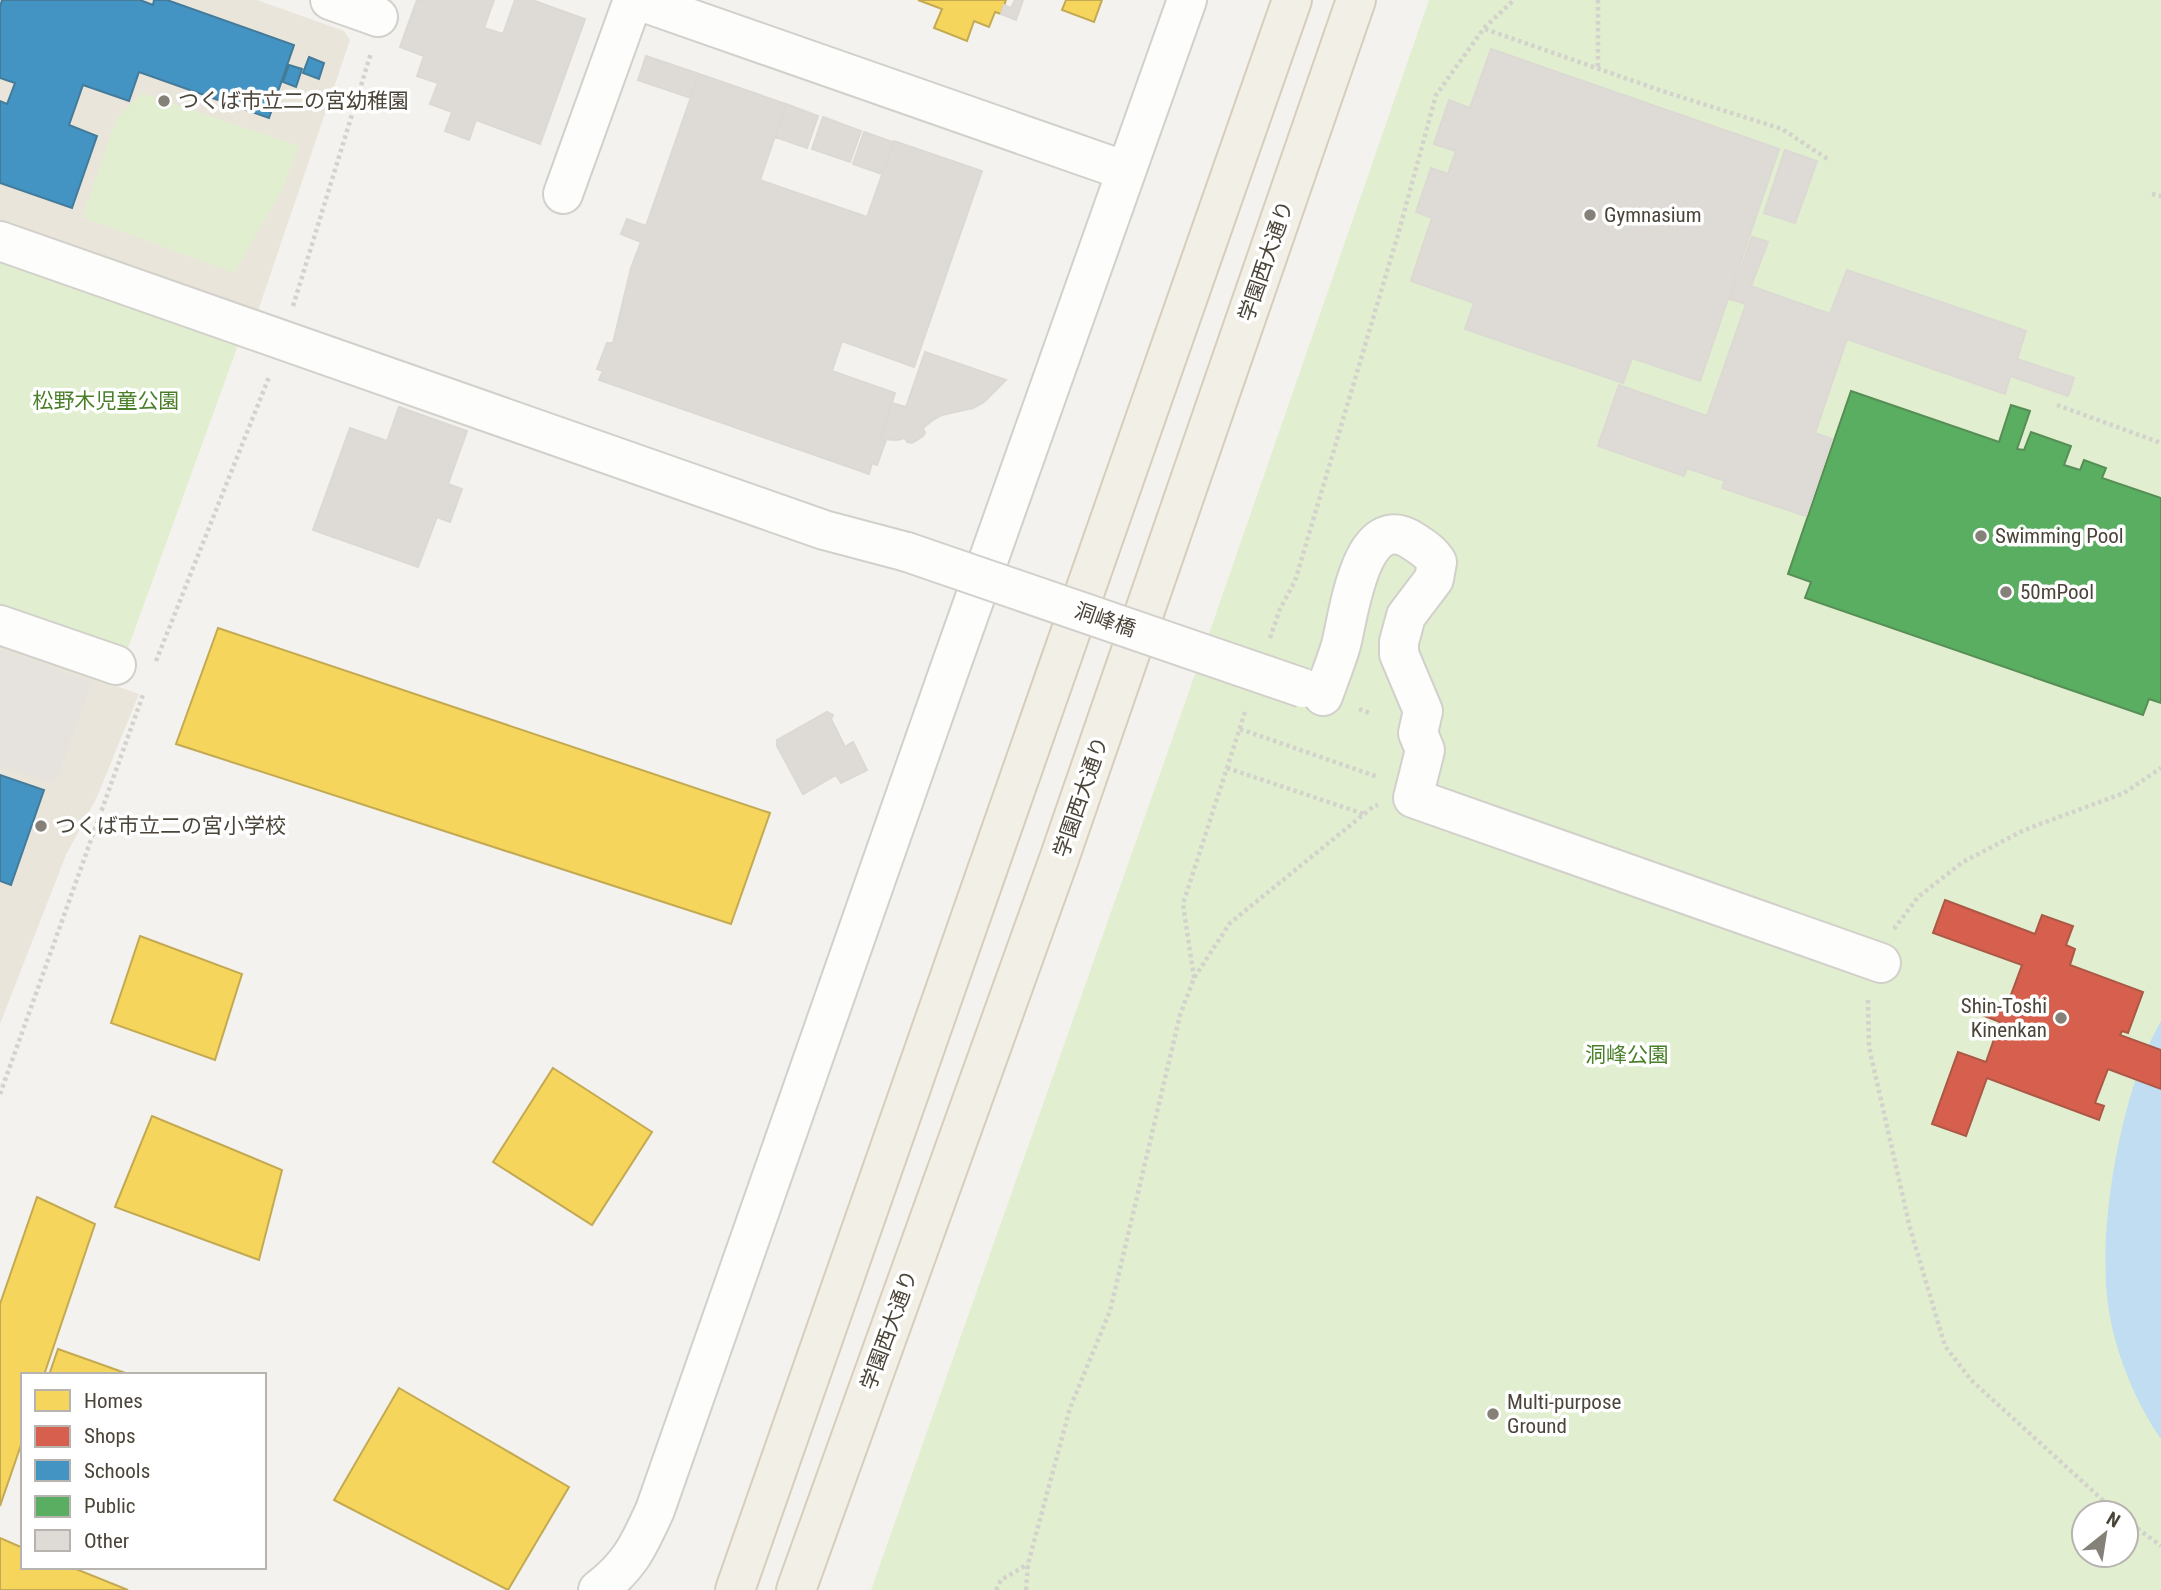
<svg xmlns="http://www.w3.org/2000/svg" width="2161" height="1590" font-family="'Roboto Condensed','Noto Sans JP',sans-serif">
	<style>
		.education { fill: #eae5da }
		.green { fill: #e1eecf; fill-rule: evenodd }
		.parking { fill: #e6e3df }
		.water { fill: #c0ddf1 }
		.homes { fill: #f6d55c; stroke: #c3aa52; stroke-width: 2 }
		.shops { fill: #d6604d; stroke: #ac5847; stroke-width: 2 }
		.schools { fill: #4393c3; stroke: #457b9a; stroke-width: 2 }
		.public { fill: #5aae61; stroke: #568e55; stroke-width: 2 }
		.building { fill: #dedbd6; stroke: #dcd9d4; stroke-width: 2 }
		.lines { fill: none; stroke-linecap: round; stroke-linejoin: round }
		.minor-casing { stroke: #d2d0cb; stroke-width: 42 }
		.major-casing { stroke: #d6cebb; stroke-width: 42 }
		.path { stroke: #d3d2cc; stroke-width: 4.5; stroke-dasharray: 3.5 3.5; stroke-linecap: butt }
		.minor { stroke: #fdfdfc; stroke-width: 38 }
		.major { stroke: #f2efe6; stroke-width: 38 }
		.minor-bridge-casing { stroke: #d2d0cb; stroke-width: 42; stroke-linecap: butt }
		.minor-bridge { stroke: #fdfdfc; stroke-width: 38 }
		.poi-dot { fill: #868178; stroke: #fff; stroke-width: 2.5 }
		.labels { text-anchor: middle; dominant-baseline: central; stroke-width: 7; stroke-linejoin: round; paint-order: stroke }
		.poi-label { font-size: 21px; fill: #4b4439; stroke: #fff; text-anchor: start }
		.street-label { font-size: 21px; fill: #4b4439; stroke: #fff }
		.park-label { font-size: 21px; fill: #4a7f2a; stroke: #fff }
	</style>
	<rect width="100%" height="100%" fill="#f4f2ee"/>
	<!-- education -->
	<path class="education" d="M0 0H257L344 31 350 40 257 314 0 225Z
		M0 645 139 694 97 797 66 855 0 1024Z"/>
	<!-- green -->
	<path class="green" d="M1429 0H2161V1590H871L1179 720ZM2084 1513H2126V1555H2084Z
		M142 93 299 146 283 188 234 273 82 217 116 120Z
		M0 252 241 337 127 651 0 606Z"/>
	<!-- parking -->
	<path class="parking" d="M0 649 92 682 55 784 0 766Z"/>
	<!-- water -->
	<path class="water" d="M2161 1021V1439C2136 1403 2116 1355 2109 1311 2096 1232 2121 1090 2161 1021Z"/>
	<!-- homes -->
	<path class="homes" d="M918 0H1006L1001 14 995 12 989 27 974 21 967 41 934 28 942 9Z
		M1066 0H1102L1094 22 1062 10Z
		M218 628 770 813 731 924 176 744Z
		M140 936 242 974 215 1060 111 1023Z
		M553 1068 652 1132 592 1225 493 1162Z
		M152 1116 282 1170 259 1260 115 1207Z
		M37 1197 95 1224 44 1375H23V1439L0 1506V1304Z
		M58 1349 131 1375H49Z
		M399 1388 569 1487 508 1590 334 1500Z
		M0 1538 23 1548V1567H71L128 1590H0Z"/>
	<!-- shops -->
	<path class="shops" d="M1945 900 2035 934 2042 915 2073 926 2066 945 2075 949 2070 965 2143 992 2128 1033 2122 1031 2120 1035 2161 1050V1089L2108 1069 2095 1103 2104 1106 2099 1120 1987 1078 1966 1136 1932 1124 1958 1052 1986 1062 2000 1022 1982 1015 1987 1001 2006 1008 2022 965 1933 933Z"/>
	<!-- schools -->
	<path class="schools" d="M2 0H140L153 5 154 0H167L294 45 269 118 139 72 129 101 83 85 69 125 97 136 72 208 0 183V101L7 104 15 83 0 78V7Z
		M309 57 324 63 319 79 303 73Z
		M289 65 302 69 296 87 283 82Z
		M0 775 44 790 11 885 0 881Z"/>
	<!-- public -->
	<path class="public" d="M1851 391 1999 442 2011 405 2030 411 2017 449 2024 450 2031 432 2071 446 2064 465 2080 470 2084 460 2106 468 2102 478 2161 498V703L2149 699 2143 715 1805 598 1811 582 1788 574Z"/>
	<!-- building -->
	<path class="building" d="M417 0H494L484 28 503 34 515 0H532L585 19 540 144 476 120 469 140 445 131 452 112 430 104 438 83 417 76 424 56 400 47Z
		M1015 0H1023L1016 20 1001 14 1004 5 1011 8Z
		M1491 49 1779 149 1700 381 1632 358 1623 383 1465 329 1474 303 1411 281 1432 218 1416 212 1431 168 1448 174 1456 151 1434 144 1449 100 1470 108Z
		M646 56 699 74 691 98 638 80Z
		M699 74 786 104 760 180 867 217 894 141 982 171 914 367 842 341 832 371 895 393 880 439 886 440 877 465 872 463 869 474 599 380 603 371 597 369 607 343H613L631 268 641 242 621 234 627 219 646 226Z
		M786 104 818 116 807 148 775 137Z
		M823 117 861 131 850 162 812 149Z
		M864 132 893 142 882 174 853 164Z
		M1785 150 1817 161 1795 223 1764 213Z
		M1752 237 1768 242 1751 286 1830 314 1847 270 2026 331 2017 359 2074 378 2068 396 2010 376 2005 394 1847 339 1815 433 1832 439 1806 516 1722 488 1725 481 1687 468 1684 476 1598 446 1619 385 1707 416 1746 304 1730 299Z
		M925 352 1006 380 984 402 973 408 942 415 933 420 923 428 925 433 923 436 912 443 907 442 905 438 897 440 880 439 892 403 906 407Z
		M399 407 467 431 448 484 462 489 450 522 437 517 418 567 313 530 350 428 387 441Z
		M827 712 833 715 831 719 845 747 853 742 867 770 841 783 836 775 803 794 777 746V740Z"/>
	<g class="lines">
		<defs>
			<path id="minor" d="M330 0 378 17
				M637 0 1126 171
				M563 194 633 0
				M0 241 824 530 907 552
				M0 625 116 665
				M1323 696C1329 679 1336 662 1341 645 1349 614 1361 507 1413 541 1422 547 1431 552 1437 562L1434 579 1406 616 1399 642V654L1423 711 1418 733 1425 750 1413 798 1881 963
				M598 1590C630 1566 639 1545 655 1510L950 668 1187 0"/>
			<path id="major" d="M735 1590 1292 0
				M796 1590 1059 859 1356 0"/>
		</defs>
		<!-- minor casing -->
		<use href="#minor" class="minor-casing"/>
		<!-- major casing -->
		<use href="#major" class="major-casing"/>
		<!-- path -->
		<path class="path" d="M1598 0V69
			M1485 29 1662 91 1782 129 1829 160
			M2152 194 2161 196
			M293 306 371 53
			M2057 405 2161 443
			M1270 638 1280 609 1295 581 1399 231 1436 95 1484 28 1514 0
			M156 661 269 377
			M1359 709 1370 713
			M1240 729 1378 777
			M1227 768 1364 814
			M1894 929 1918 897 1963 862 2024 830 2124 793 2161 768
			M1194 978 1183 904 1246 709
			M1868 1000 1869 1047 1910 1228 1945 1346 1971 1380 2117 1513
			M0 1094 144 692
			M2126 1520 2161 1546
			M996 1590 1001 1580 1028 1564
			M1026 1590 1028 1564 1070 1408 1110 1311 1180 1015 1194 978 1230 923 1374 806 1378 805"/>
		<!-- minor -->
		<use href="#minor" class="minor"/>
		<!-- major -->
		<use href="#major" class="major"/>
		<defs>
			<path id="minor-bridge" d="M907 552 1303 688"/>
		</defs>
		<!-- minor-bridge casing -->
		<use href="#minor-bridge" class="minor-bridge-casing"/>
		<!-- minor-bridge -->
		<use href="#minor-bridge" class="minor-bridge"/>
	</g>
	<!-- markers -->
	<g class="poi-dot">
		<circle cx="164" cy="101" r="7"/>
		<circle cx="1590" cy="215" r="7"/>
		<circle cx="1981" cy="536" r="7"/>
		<circle cx="2006" cy="592" r="7"/>
		<circle cx="41" cy="826" r="7"/>
		<circle cx="2061" cy="1018" r="7"/>
		<circle cx="1493" cy="1414" r="7"/>
	</g>
	<g class="labels">
		<!-- poi labels -->
		<g class="poi-label">
			<text x="178" y="101">つくば市立二の宮幼稚園</text>
			<text x="1604" y="215">Gymnasium</text>
			<text x="1995" y="536">Swimming Pool</text>
			<text x="2020" y="592">50mPool</text>
			<text x="55" y="826">つくば市立二の宮小学校</text>
			<text x="2047" y="1006" text-anchor="end">Shin-Toshi<tspan x="2047" dy="24">Kinenkan</tspan></text>
			<text x="1507" y="1402">Multi-purpose<tspan x="1507" dy="24">Ground</tspan></text>
		</g>
		<!-- street labels -->
		<g class="street-label">
			<text transform="translate(1266 261) rotate(-71)">学園西大通り</text>
			<text transform="translate(1105 620) rotate(19)">洞峰橋</text>
			<text transform="translate(1081 797) rotate(-71)">学園西大通り</text>
			<text transform="translate(889 1330) rotate(-70)">学園西大通り</text>
		</g>
		<!-- park labels -->
		<g class="park-label">
			<text x="106" y="401">松野木児童公園</text>
			<text x="1627" y="1055">洞峰公園</text>
		</g>
	</g>
	<!-- legend -->
	<rect x="21" y="1373" width="245" height="196" fill="#ffffff" stroke="#b7b4b0" stroke-width="2"/>
	<rect x="35" y="1390" width="35" height="21" fill="#f6d55c" stroke="#b7b4b0" stroke-width="2"/>
	<text x="84" y="1408" font-size="21" fill="#4b4439">Homes</text>
	<rect x="35" y="1426" width="35" height="21" fill="#d6604d" stroke="#b7b4b0" stroke-width="2"/>
	<text x="84" y="1443" font-size="21" fill="#4b4439">Shops</text>
	<rect x="35" y="1460" width="35" height="21" fill="#4393c3" stroke="#b7b4b0" stroke-width="2"/>
	<text x="84" y="1478" font-size="21" fill="#4b4439">Schools</text>
	<rect x="35" y="1496" width="35" height="21" fill="#5aae61" stroke="#b7b4b0" stroke-width="2"/>
	<text x="84" y="1513" font-size="21" fill="#4b4439">Public</text>
	<rect x="35" y="1530" width="35" height="21" fill="#dedbd6" stroke="#b7b4b0" stroke-width="2"/>
	<text x="84" y="1548" font-size="21" fill="#4b4439">Other</text>
	<!-- north arrow -->
	<g transform="translate(2105 1534) rotate(30)"><circle r="33" fill="#ffffff" stroke="#b7b4b0" stroke-width="2"/>
	<path d="M0-5L12 26L0 18L-12 26Z" fill="#868178"/>
	<text y="-10" font-size="19" font-weight="bold" text-anchor="middle" fill="#4b4439">N</text>
	</g>
</svg>
